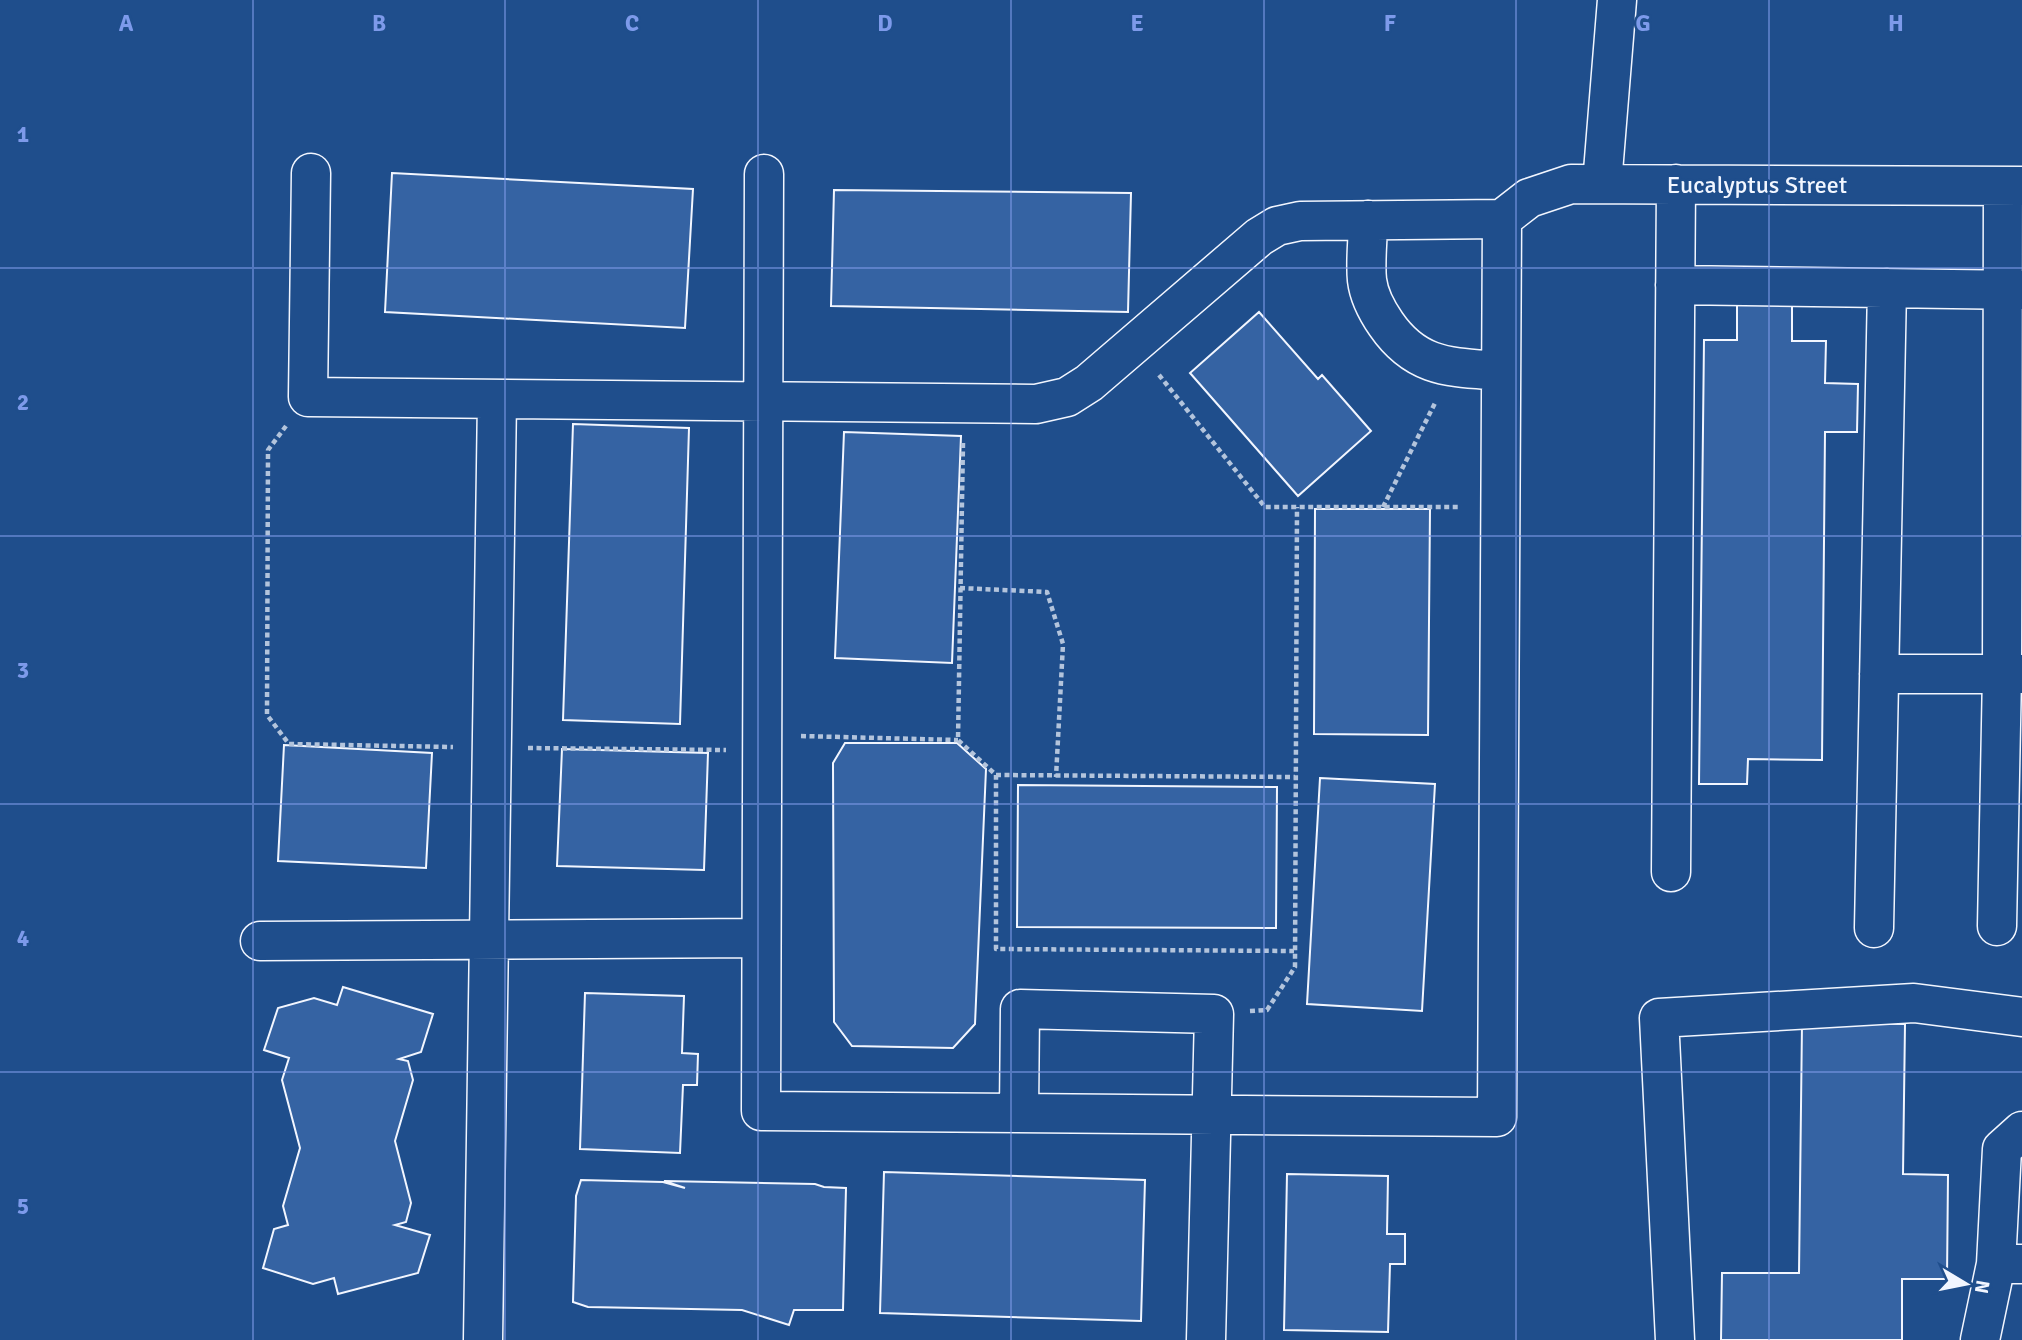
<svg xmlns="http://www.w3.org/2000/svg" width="2022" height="1340" font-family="Signika,sans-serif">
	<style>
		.building { fill: #3563a3; stroke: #f2f6ff; stroke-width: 2 }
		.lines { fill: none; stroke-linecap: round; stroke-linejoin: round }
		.minor-casing { stroke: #f2f6ff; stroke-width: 41 }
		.path { stroke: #b3c4dc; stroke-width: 4.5; stroke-dasharray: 5 3.5; stroke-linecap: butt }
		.minor { stroke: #1f4e8c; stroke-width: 38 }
		.grid { fill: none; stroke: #7d9aea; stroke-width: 2; stroke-opacity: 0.55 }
		.labels { text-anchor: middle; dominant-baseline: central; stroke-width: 5; stroke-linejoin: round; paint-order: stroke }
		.street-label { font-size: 24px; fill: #f2f6ff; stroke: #1f4e8c }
		.grid-label { font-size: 23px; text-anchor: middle; font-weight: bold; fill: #7d9aea; stroke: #1f4e8c; stroke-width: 5; stroke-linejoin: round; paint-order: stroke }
	</style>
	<rect width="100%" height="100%" fill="#1f4e8c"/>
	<!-- building -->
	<path class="building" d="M392 173 693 189 685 328 385 312Z
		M834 190 1131 193 1128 312 831 306Z
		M1737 305H1792V341H1826L1825 383 1858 384 1857 432H1825L1822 760 1748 759 1747 784H1699L1704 340H1737Z
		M1259 312 1318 379 1322 375 1371 431 1298 496 1190 373Z
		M573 424 689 428 680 724 563 720Z
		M844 432 961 436 952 663 835 658Z
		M1315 509H1430L1428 735 1314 734Z
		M845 743H957L986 769 975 1024 953 1048 852 1046 834 1022 833 763Z
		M284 745 432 753 426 868 278 861Z
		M562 749 708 753 704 870 557 866Z
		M1320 778 1435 784 1422 1011 1307 1004Z
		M1018 785 1277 787 1276 928 1017 927Z
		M343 987 433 1014 421 1052 399 1059 408 1061 413 1080 395 1141 411 1203 406 1222 395 1225 430 1235 418 1273 338 1294 334 1278 313 1284 263 1268 274 1229 288 1225 283 1206 300 1148 282 1080 289 1058 264 1050 278 1008 314 998 337 1005Z
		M585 993 684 996 682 1053 698 1054 697 1085H683L680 1153 580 1149Z
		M1802 1023 1905 1024 1903 1174 1948 1175 1947 1279H1902V1340H1721L1722 1273H1799Z
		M884 1172 1145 1180 1141 1321 880 1313Z
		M1287 1174 1388 1176 1387 1234H1405V1264H1390L1388 1332 1284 1330Z
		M581 1180 663 1182 685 1188 664 1181 815 1184 824 1187 846 1188 843 1310H794L789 1325 742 1310 588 1307 573 1302 576 1196Z"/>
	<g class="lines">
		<defs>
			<path id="minor" d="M311 173 308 397 1036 404 1067 397 1089 383 1259 237 1277 226 1300 221 1502 219
				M764 174 761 1111 1497 1117 1502 219
				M1602 184 1617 0
				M1502 219 1529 198 1571 184 2022 186
				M1368 220C1368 240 1365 261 1367 280 1369 297 1377 311 1386 324 1417 369 1451 367 1501 371
				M1675 285 2022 290
				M1879 674H2022
				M1671 872 1676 184
				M1997 926 2002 674 2003 186
				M1874 928 1887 288
				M260 941 761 938
				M1019 1113 1020 1009 1214 1014 1206 1340
				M2022 1131 2002 1149 1996 1264H2022
				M483 1340 497 399
				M1675 1340 1659 1018 1914 1003 2022 1017
				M1980 1340 1996 1264"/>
		</defs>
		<!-- minor casing -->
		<use href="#minor" class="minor-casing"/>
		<!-- path -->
		<path class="path" d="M1159 375 1265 507H1461
			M286 426 268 450 267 715 289 744 453 747
			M963 443 958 740 996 775V949L1294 951
			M1383 507 1436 401
			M960 588 1047 592 1063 644 1056 777
			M801 736 958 740
			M528 748 726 750
			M996 775 1295 777
			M1250 1011 1267 1010 1295 967 1297 507"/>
		<!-- minor -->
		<use href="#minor" class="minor"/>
	</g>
	<!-- grid -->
	<path class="grid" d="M253 0V1340M505 0V1340M758 0V1340M1011 0V1340M1264 0V1340M1516 0V1340M1769 0V1340M0 268H2022M0 536H2022M0 804H2022M0 1072H2022"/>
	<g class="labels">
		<!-- street labels -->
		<g class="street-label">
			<text x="1757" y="185">Eucalyptus Street</text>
		</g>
	</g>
	<g class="grid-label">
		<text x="126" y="31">A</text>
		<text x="379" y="31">B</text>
		<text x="632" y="31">C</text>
		<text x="885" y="31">D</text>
		<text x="1137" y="31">E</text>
		<text x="1390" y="31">F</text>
		<text x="1643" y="31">G</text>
		<text x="1896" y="31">H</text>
		<text x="23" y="142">1</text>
		<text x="23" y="410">2</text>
		<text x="23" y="678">3</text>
		<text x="23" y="946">4</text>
		<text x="23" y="1214">5</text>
	</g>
	<!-- north arrow -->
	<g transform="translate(1966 1284) rotate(100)" stroke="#1f4e8c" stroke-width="5" paint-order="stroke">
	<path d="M0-5L12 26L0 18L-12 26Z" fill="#f2f6ff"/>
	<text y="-10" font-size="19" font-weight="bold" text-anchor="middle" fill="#f2f6ff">N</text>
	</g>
</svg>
